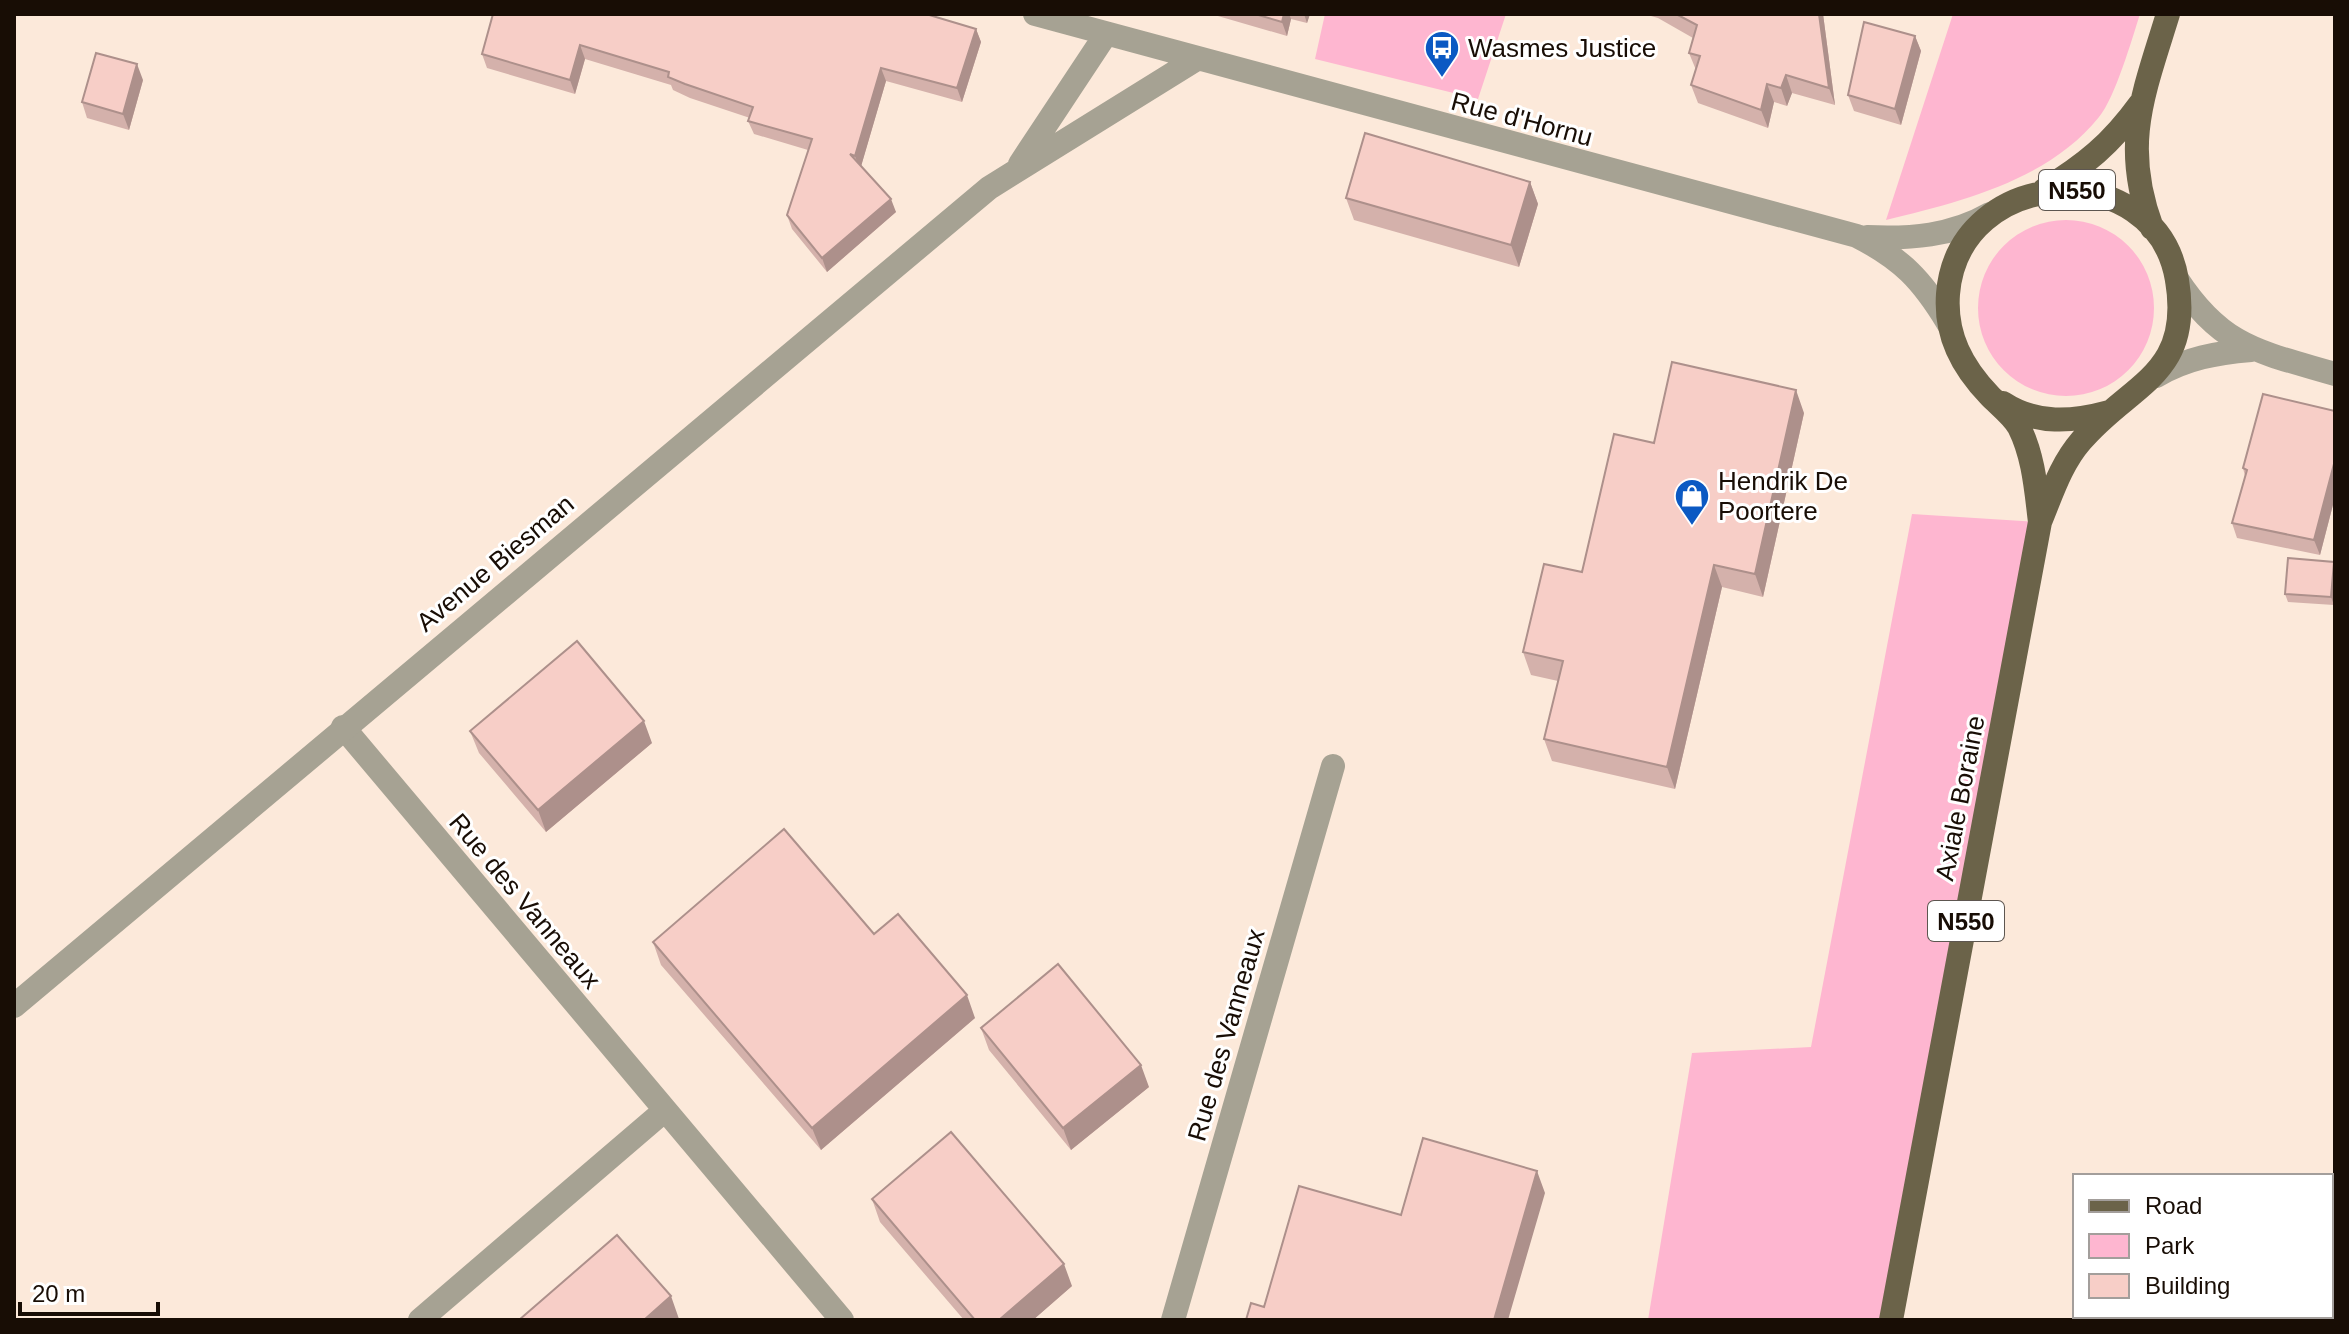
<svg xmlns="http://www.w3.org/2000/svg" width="2349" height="1334" font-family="Arial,sans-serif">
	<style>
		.green { fill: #feb6d0 }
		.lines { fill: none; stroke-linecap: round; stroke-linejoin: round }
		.path { stroke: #817267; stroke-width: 5; stroke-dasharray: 8 4; stroke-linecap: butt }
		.minor { stroke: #a6a293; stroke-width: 24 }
		.tertiary { stroke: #a6a293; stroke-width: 24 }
		.primary { stroke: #6b6349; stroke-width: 24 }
		.wall { fill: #d4b1ab }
		.shaded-wall { fill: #ad908b }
		.building { fill: #f7cec7; stroke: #ad908b; stroke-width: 2 }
		.labels { text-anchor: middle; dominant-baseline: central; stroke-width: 6; stroke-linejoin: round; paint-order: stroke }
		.shield { fill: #fff; stroke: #5d5650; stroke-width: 2 }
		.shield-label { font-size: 24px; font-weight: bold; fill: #180d05 }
		.poi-label { font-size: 26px; fill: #180d05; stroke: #fff; text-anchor: start }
		.street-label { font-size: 26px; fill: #180d05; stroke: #fff }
	</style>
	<rect width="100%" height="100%" fill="#fce9da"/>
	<!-- green -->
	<path class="green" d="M1325 14H1506L1478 99 1315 59Z
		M1953 14H2140C2132 39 2115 98 2099 117 2049 180 1960 202 1886 220Z
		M1978 308a88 88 0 1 1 176 0a88 88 0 1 1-176 0Z
		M1912 514 2040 522 1890 1320H1648L1692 1053 1811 1047Z"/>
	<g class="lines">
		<!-- path -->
		<path class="path" d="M2299 1320 2300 1316"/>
		<!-- minor -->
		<path class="minor" d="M343 727 842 1320
			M420 1320 664 1111
			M1173 1320 1333 766"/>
		<!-- tertiary -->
		<path class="tertiary" d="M1035 14 1857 236C1902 259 1922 280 1948 323
			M1020 164 1106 34
			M1867 237C1910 239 1952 236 1990 214
			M2177 279C2222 348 2260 352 2335 374
			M2156 376C2187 358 2216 353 2251 350
			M14 1006 989 188 1195 60"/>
		<!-- primary -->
		<path class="primary" d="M2044 190C2085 165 2111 144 2140 104
			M2152 228C2121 145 2143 95 2168 14
			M2003 403C2037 425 2072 422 2109 412
			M1891 1320 2040 522C2052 493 2061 464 2081 441 2130 383 2193 376 2177 280 2156 154 1958 165 1948 294 1945 335 1962 367 1990 396 2000 406 2013 416 2019 427 2034 457 2036 490 2040 522"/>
	</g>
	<!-- wall -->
	<path class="wall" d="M493 14 976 29 981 42 962 102 886 81 861 166 896 212 827 272 792 229 787 215 808 150 754 134 748 121 750 118 690 98 673 90 671 85 585 59 575 94 487 68 482 54Z
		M1211 14H1310L1307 23 1291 19 1287 36Z
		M1644 14H1823L1835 105 1792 93 1787 106 1774 102 1768 128 1698 103 1691 85 1696 70 1689 53 1693 38 1658 18Z
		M1915 36 1921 51 1901 125 1854 111 1848 95Z
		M143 80 129 130 87 118 82 102Z
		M1530 182 1538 204 1519 267 1354 220 1346 198Z
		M2335 411V497L2320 555 2237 538 2232 523 2245 476 2243 468Z
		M1804 413 1763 597 1722 587 1675 789 1552 761 1544 739 1558 681 1531 675 1523 652 1582 572 1654 443Z
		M2334 562V605L2288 602 2285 594Z
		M470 731 652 743 546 832 479 753Z
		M874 934 975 1018 821 1150 661 965 653 942Z
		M981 1028 1149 1087 1071 1150 989 1050Z
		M872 1199 1072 1286 1033 1320H964L880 1222Z"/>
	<!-- shaded-wall -->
	<path class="shaded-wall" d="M1284 14H1289L1291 19 1287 36 1282 22Z
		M1304 14H1310L1307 23Z
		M1819 14H1823L1835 105 1829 88Z
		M976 29 981 42 962 102 957 88Z
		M1915 36 1921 51 1901 125 1895 109Z
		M580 45 585 59 575 94 570 80Z
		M137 64 143 80 129 130 123 114Z
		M881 68 886 81 860 170 855 156Z
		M1786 75 1792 93 1787 106 1781 88Z
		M1767 84 1774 102 1768 128 1761 110Z
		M1530 182 1538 204 1519 267 1511 245Z
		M891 199 896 212 827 272 822 258Z
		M1796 390 1804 413 1763 597 1755 574Z
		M2335 460V497L2320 555 2314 540Z
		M2334 562 2335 566 2334 605 2331 597Z
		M1714 565 1722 587 1675 789 1667 767Z
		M644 721 652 743 546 832 538 810Z
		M967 995 975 1018 821 1150 812 1128Z
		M1141 1065 1149 1087 1071 1150 1063 1128Z
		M1537 1171 1545 1193 1508 1320H1494Z
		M1064 1264 1072 1286 1033 1320H999Z
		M671 1296 679 1319 678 1320H644Z"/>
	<!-- building -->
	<path class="building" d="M493 14H926L976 29 957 88 881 68 855 156 850 154 891 199 822 258 787 215 812 139 748 121 753 107 685 84 668 77 669 72 580 45 570 80 482 54Z
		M1255 14H1284L1282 22Z
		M1676 14H1819L1829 88 1786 75 1781 88 1767 84 1761 110 1691 85 1700 56 1689 53 1697 25Z
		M1864 22 1915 36 1895 109 1848 95Z
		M96 53 137 64 123 114 82 102Z
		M1365 133 1530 182 1511 245 1346 198Z
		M1672 362 1796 390 1755 574 1714 565 1667 767 1544 739 1563 661 1523 652 1544 564 1582 572 1614 434 1654 443Z
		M2263 394 2335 411V460L2314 540 2232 523 2247 470 2243 468Z
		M2288 558 2334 562 2331 597 2285 594Z
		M577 641 644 721 538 810 470 731Z
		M784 829 874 934 898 914 967 995 812 1128 653 942Z
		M1058 964 1141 1065 1063 1128 981 1028Z
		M951 1132 1064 1264 999 1320H975L872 1199Z
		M1423 1138 1537 1171 1494 1320H1246L1251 1303 1264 1307 1299 1186 1401 1215Z
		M617 1235 671 1296 644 1320H519Z"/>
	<!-- icons -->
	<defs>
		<symbol id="bus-pin" viewBox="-11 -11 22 30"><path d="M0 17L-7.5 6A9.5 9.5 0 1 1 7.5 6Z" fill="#0b59c3" stroke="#fff"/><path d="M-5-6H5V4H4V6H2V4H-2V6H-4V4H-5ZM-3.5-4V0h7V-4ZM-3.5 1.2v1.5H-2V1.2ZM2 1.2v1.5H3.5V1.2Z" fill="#fff"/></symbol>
		<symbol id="shop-pin" viewBox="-11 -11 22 30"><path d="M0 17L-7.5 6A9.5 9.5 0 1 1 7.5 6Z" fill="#0b59c3" stroke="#fff"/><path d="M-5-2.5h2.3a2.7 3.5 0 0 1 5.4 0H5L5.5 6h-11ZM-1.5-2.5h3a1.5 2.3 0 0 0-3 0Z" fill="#fff"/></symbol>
	</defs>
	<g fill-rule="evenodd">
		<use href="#bus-pin" x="1422" y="28" width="40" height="54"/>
		<use href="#shop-pin" x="1672" y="476" width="40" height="54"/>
	</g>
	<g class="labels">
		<!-- shield labels -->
		<g class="shield">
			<rect x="2039" y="170" width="76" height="40" rx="6"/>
			<rect x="1928" y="901" width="76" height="40" rx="6"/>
		</g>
		<g class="shield-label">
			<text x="2077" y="190">N550</text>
			<text x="1966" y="921">N550</text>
		</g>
		<!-- poi labels -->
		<g class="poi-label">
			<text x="1468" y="48">Wasmes Justice</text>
			<text x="1718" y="481">Hendrik De<tspan x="1718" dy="30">Poortere</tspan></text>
		</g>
		<!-- street labels -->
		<g class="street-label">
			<text transform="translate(1522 119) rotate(15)">Rue d'Hornu</text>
			<text transform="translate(495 563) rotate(-40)">Avenue Biesman</text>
			<text transform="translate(1960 798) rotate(-79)">Axiale Boraine</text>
			<text transform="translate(525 901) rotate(50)">Rue des Vanneaux</text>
			<text transform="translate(1226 1035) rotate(-74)">Rue des Vanneaux</text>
		</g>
	</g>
	<!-- border -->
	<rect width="2349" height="1334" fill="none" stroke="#180d05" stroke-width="32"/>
	<!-- legend -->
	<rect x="2073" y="1174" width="260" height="144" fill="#ffffff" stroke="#a39e9b" stroke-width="2"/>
	<rect x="2089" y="1200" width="40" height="12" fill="#6b6349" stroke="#a39e9b" stroke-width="2"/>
	<text x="2145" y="1214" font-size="24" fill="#180d05">Road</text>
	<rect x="2089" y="1234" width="40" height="24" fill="#feb6d0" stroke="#a39e9b" stroke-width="2"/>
	<text x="2145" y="1254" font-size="24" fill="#180d05">Park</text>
	<rect x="2089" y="1274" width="40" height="24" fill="#f7cec7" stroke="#a39e9b" stroke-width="2"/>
	<text x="2145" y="1294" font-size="24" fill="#180d05">Building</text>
	<!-- scale -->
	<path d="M20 1302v12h138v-12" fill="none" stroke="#180d05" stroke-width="4"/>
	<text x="32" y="1302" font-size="24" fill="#180d05" stroke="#ffffff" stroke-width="6" paint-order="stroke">20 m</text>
</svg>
